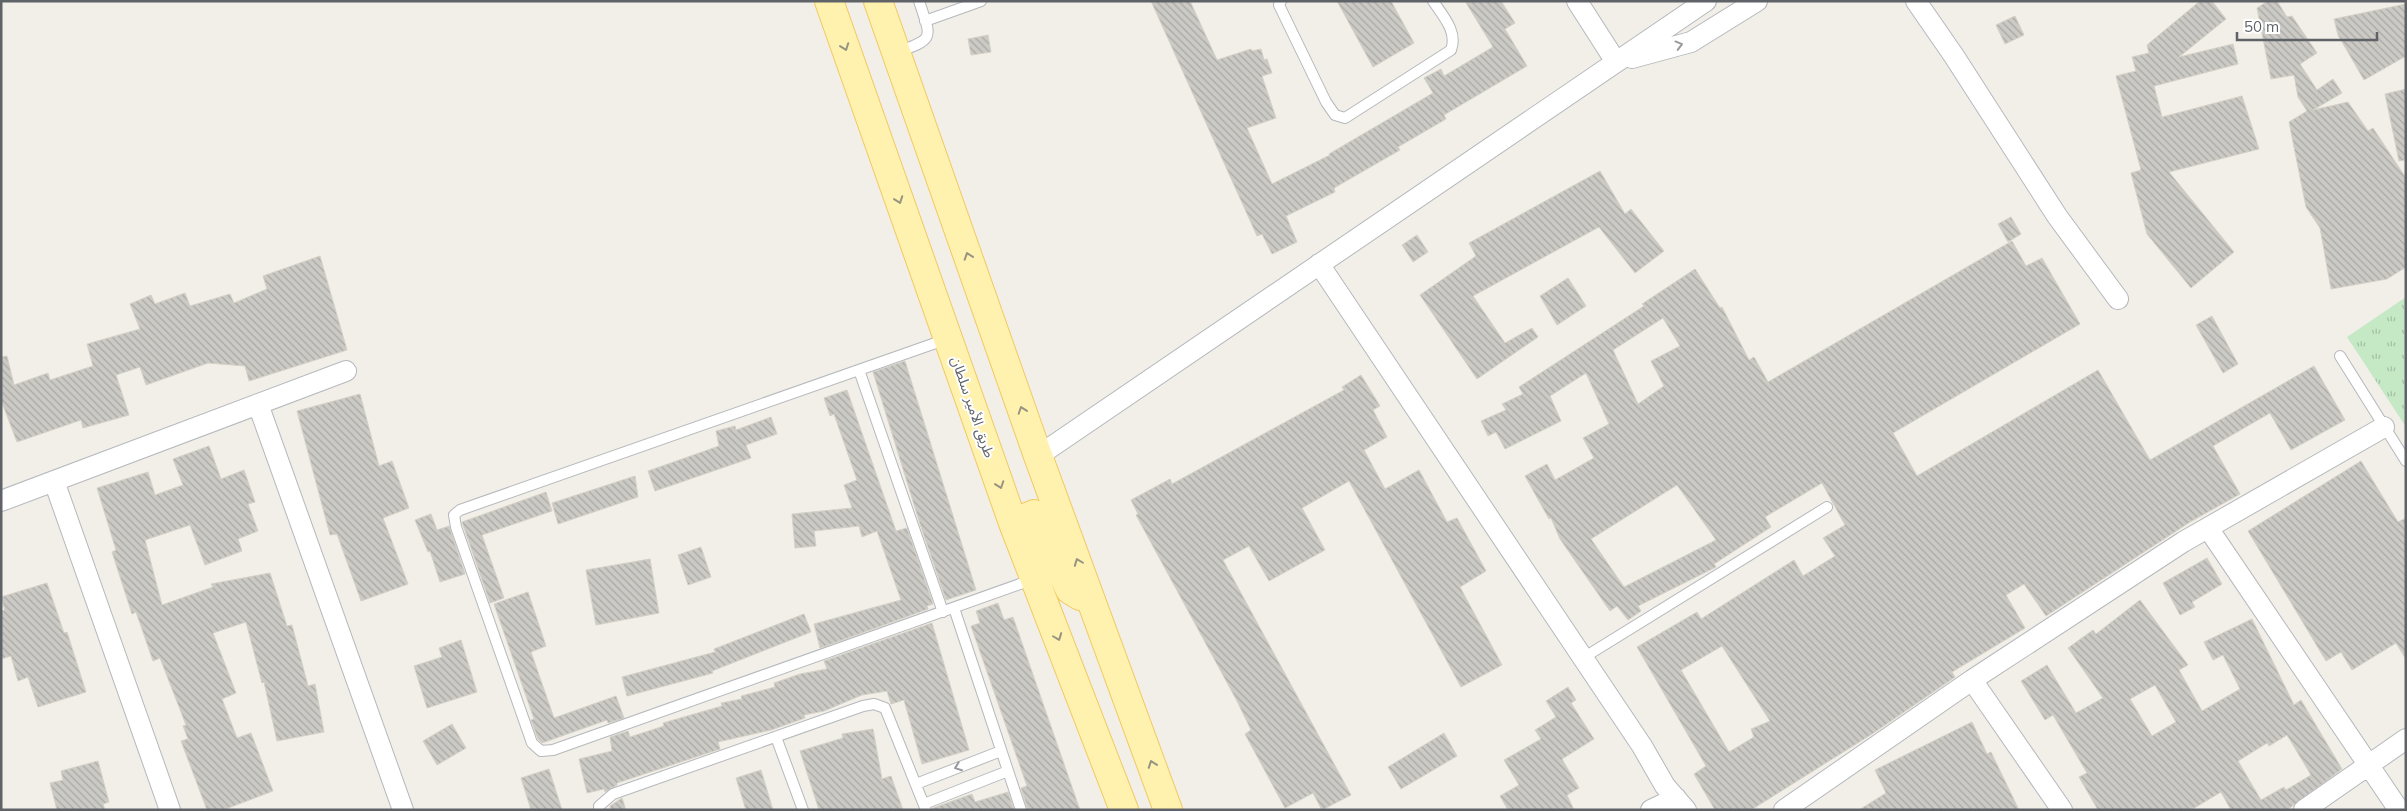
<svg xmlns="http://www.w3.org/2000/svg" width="2407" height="811" font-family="Mulish,'Noto Sans Arabic',sans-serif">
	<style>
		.park { fill: url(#park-tufts) }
		.building { fill: url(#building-back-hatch); stroke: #d6d1c6; fill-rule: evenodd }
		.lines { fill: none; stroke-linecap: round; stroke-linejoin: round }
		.service-casing { stroke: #b5b8bc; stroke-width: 12 }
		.minor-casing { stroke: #b5b8bc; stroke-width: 22 }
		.primary-casing { stroke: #f2c960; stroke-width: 30 }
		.service { stroke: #fff; stroke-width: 10 }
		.minor { stroke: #fff; stroke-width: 20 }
		.primary { stroke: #fff2af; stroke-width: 28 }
		.oneway { stroke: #979a9d }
		.oneway2 { stroke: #979581 }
		.labels { text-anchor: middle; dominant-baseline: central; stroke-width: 4; stroke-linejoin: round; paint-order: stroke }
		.street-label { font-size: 14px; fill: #5f6368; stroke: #fff }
	</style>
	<defs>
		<pattern id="park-tufts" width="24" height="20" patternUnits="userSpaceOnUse" patternTransform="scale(1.25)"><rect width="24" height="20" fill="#c5e8c5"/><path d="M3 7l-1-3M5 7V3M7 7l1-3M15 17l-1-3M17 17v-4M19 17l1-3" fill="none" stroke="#a3c0a4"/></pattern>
		<pattern id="building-back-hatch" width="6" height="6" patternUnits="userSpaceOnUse" patternTransform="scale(1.25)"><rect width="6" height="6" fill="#cccac5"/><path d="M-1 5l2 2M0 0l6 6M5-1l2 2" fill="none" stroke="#a9a8a4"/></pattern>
	</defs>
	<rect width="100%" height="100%" fill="#f1efe8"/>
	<!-- park -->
	<path class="park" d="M2406 297V427L2347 337Z"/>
	<!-- building -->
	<path class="building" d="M1151 1H1190L1217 60 1251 49 1252 51 1261 49 1264 60 1267 59 1272 73 1262 76 1276 118 1247 128 1272 184 1330 155 1329 154 1433 93 1424 78 1441 69 1444 76 1493 47 1465 1H1501L1515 23 1505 29 1527 66 1444 115 1446 119 1398 147 1400 150 1334 188 1335 192 1286 216 1297 242 1272 254 1262 234 1257 236Z
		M1337 1H1391L1414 43 1373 67Z
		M2200 1H2212L2226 19 2179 57 2233 44 2238 64 2154 86 2162 117 2242 96 2259 149 2169 172 2234 252 2191 288 2147 234 2131 173 2141 170 2116 76 2136 71 2132 57 2149 53 2147 45Z
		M2268 1H2277L2287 17 2292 16 2317 53 2300 64 2317 90 2333 79 2342 93 2313 110 2348 102 2368 131 2373 128 2406 178V267L2387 279 2331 289 2320 228 2306 207 2289 122 2307 111 2298 97 2294 75 2271 79 2257 8Z
		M2406 4V56L2364 80 2338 35 2334 19Z
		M2015 16 2024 35 2005 44 1996 25Z
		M988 35 991 52 971 55 968 39Z
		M2406 89V160L2399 161 2385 94Z
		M1600 171 1625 214 1631 209 1664 251 1635 273 1599 227 1473 296 1505 343 1532 328 1538 337 1477 379 1420 295 1476 256 1469 243Z
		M2011 217 2021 234 2008 242 1998 224Z
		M1417 235 1428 252 1413 262 1402 245Z
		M2012 241 2026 266 2042 258 2080 324 1893 433 1917 476 2098 370 2150 460 2314 366 2345 420 2291 450 2270 413 2213 446 2240 494 2190 522 2046 616 2024 584 2006 595 2025 628 1952 672 1955 677 1872 734 1751 810H1715L1694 774 1706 766 1637 647 1697 612 1701 619 1794 560 1803 576 1835 556 1823 538 1845 525 1822 483 1765 517 1771 527 1714 564 1716 567 1638 606 1641 611 1628 620 1617 606 1610 611 1560 539 1551 518 1549 519 1525 476 1547 464 1555 480 1594 458 1583 438 1609 424 1586 373 1550 396 1561 421 1505 449 1496 432 1488 436 1481 421 1506 410 1502 404 1523 394 1519 387 1644 306 1642 304 1695 269 1720 308 1722 307 1749 360 1754 357 1768 382ZM1663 318 1680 346 1651 361 1664 386 1638 404 1613 350ZM1677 485 1716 540 1624 587 1591 539ZM1722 646 1770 721 1751 729 1754 737 1729 752 1681 670Z
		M320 256 347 350 249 381 245 366 208 363 146 385 140 367 116 375 129 415 83 428 81 420 17 442 1 400V357L7 356 14 385 48 373 50 380 93 366 87 344 140 329 130 304 151 295 155 304 185 293 190 306 230 294 234 303 267 289 263 276Z
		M1568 278 1586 306 1557 325 1540 296Z
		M2212 316 2238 364 2223 373 2196 325Z
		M905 361 976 590 946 600 920 524 873 372Z
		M1361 375 1380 406 1373 410 1387 437 1364 450 1385 489 1419 470 1447 522 1457 518 1486 571 1460 587 1502 665 1461 687 1349 481 1302 508 1325 550 1269 581 1249 546 1223 560 1351 795 1322 810 1313 793 1285 808 1245 734 1251 730 1237 701 1136 515 1138 514 1131 500 1170 479 1172 484 1344 390 1342 387Z
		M847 390 896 531 907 528 933 604 927 606 928 609 820 648 814 624 901 600 877 531 862 537 859 526 814 531 816 546 795 548 792 514 852 508 844 485 857 480 834 414 830 416 824 398Z
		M360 394 379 466 392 461 409 508 383 518 408 584 361 601 337 534 330 535 297 411Z
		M771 417 777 434 746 445 751 458 655 491 648 471 719 446 716 431 735 426 736 430Z
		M209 446 221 479 244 470 255 502 248 504 258 531 238 539 242 551 205 565 190 525 145 540 162 605 213 587 211 584 270 573 287 626 292 625 308 686 315 684 324 732 277 741 264 682 262 683 246 622 213 633 236 693 222 699 237 738 251 733 273 791 223 810H207L181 741 188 739 183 726 186 725 160 658 153 661 136 612 132 614 112 552 116 550 97 488 148 472 155 495 183 485 173 459Z
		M2361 461 2398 522 2406 518V659L2396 643 2352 670 2341 652 2326 661 2248 531Z
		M635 476 638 497 558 524 552 503Z
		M546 492 552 511 482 535 504 598 490 603 462 522Z
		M431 514 437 530 449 526 465 574 440 582 430 551 428 552 415 520Z
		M701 547 711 577 688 585 678 555Z
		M2207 558 2222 584 2192 602 2195 607 2180 615 2163 583Z
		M650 559 659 613 596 625 586 570Z
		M47 583 64 633 67 632 86 692 38 707 28 677 18 681 11 656 1 659V611L5 610 1 597Z
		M528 592 546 646 531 652 554 718 616 696 624 718 608 723 607 720 542 743 538 739 531 720 534 719 494 604Z
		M2140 600 2188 665 2179 670 2202 711 2240 689 2223 655 2213 660 2204 642 2252 619 2294 705 2301 700 2342 769 2287 810H2231L2221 792 2191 810H2098L2079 777 2087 773 2053 715 2045 720 2021 681 2047 665 2076 713 2103 698 2068 648 2093 630 2096 634ZM2155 685 2176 722 2152 736 2130 699ZM2287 735 2311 775 2286 790 2284 787 2261 800 2238 761 2267 743 2269 746Z
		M998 603 1004 620 1013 617 1080 810H1028L1021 788 1027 786 971 626 980 623 976 611Z
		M804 614 811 632 712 671 713 673 627 696 622 677 715 652 714 649Z
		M932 623 969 750 922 764 904 700 891 704 887 691 862 695 824 711 804 715 805 718 771 730 718 742 720 749 617 783V785L605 792 604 789 587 793 579 759 612 751 610 737 628 731 630 737 664 726 663 723 722 706 721 703 742 699 741 696 775 687 774 683 800 674 827 669 824 661Z
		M461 640 477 692 427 708 414 666 442 657 439 648Z
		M1568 687 1576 700 1571 703 1594 739 1562 759 1579 788 1567 795 1574 810H1508L1500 796 1519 785 1504 760 1541 739 1535 730 1556 717 1546 701Z
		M1972 722 1987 754 1991 752 2019 810H1859L1886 793 1875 770Z
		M452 724 466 748 437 765 423 741Z
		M873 729 882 779 891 776 903 810H819L800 751 843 738 842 734Z
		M1444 733 1457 756 1401 789 1388 767Z
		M98 761 109 802 103 804 105 810H57L50 783 63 780 61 771Z
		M549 769 562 810H531L521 778Z
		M761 770 773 810H746L736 778Z
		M1008 792 1014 810H933V808L972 794 975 802Z
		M622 798 626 810H611L610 806Z"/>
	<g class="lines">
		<defs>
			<path id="service" d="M1281 1 1279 5 1326 102 1335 115 1345 118 1451 50C1458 32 1443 16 1433 1
				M925 21 981 1
				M897 52C936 39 931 38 919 1
				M947 339 460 510 454 515 456 527 532 743 541 751 553 750 1034 579
				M2340 356 2406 461
				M859 370 943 612
				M954 608 1021 810
				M1583 658 1827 507
				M776 737 803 810
				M916 784 1001 751
				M924 804 1008 771
				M599 810V806L613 794 863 706 874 704 885 708 926 810"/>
			<path id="minor" d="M1577 1 1616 62
				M1916 1 1954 56 2057 216 2118 299
				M1632 58 1691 42 1757 1
				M1319 264 1642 746 1665 786 1686 810
				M258 404 403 810
				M1038 456 1706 1
				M54 481 170 810
				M1 501 346 371
				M2208 528 2399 810
				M1972 680 2062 810
				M1651 810 1676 798
				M1784 810 1972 680 2183 542 2384 427
				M2304 810 2406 739"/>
			<path id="primary" d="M829 1 1013 523 1124 810
				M878 1 1038 456 1168 810
				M1013 523 1034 514 1070 590 1080 596"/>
		</defs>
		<!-- service casing -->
		<use href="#service" class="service-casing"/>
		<!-- minor casing -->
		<use href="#minor" class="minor-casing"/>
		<!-- primary casing -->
		<use href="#primary" class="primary-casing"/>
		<!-- service -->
		<use href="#service" class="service"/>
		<!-- minor -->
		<use href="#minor" class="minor"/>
		<!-- primary -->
		<use href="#primary" class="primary"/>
	</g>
	<!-- one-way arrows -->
	<defs><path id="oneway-chevron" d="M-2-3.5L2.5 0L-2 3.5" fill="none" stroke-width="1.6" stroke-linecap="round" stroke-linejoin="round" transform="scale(1.25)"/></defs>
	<g class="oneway">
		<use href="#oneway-chevron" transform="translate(1679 45) rotate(-15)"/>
		<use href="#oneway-chevron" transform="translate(958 767) rotate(159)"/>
	</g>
	<g class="oneway2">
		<use href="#oneway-chevron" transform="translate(845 47) rotate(70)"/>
		<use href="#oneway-chevron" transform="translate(899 200) rotate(70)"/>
		<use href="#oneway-chevron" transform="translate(968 256) rotate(-109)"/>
		<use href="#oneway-chevron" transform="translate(1022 410) rotate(-109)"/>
		<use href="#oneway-chevron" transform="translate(1000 485) rotate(71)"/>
		<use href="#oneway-chevron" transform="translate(1078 562) rotate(-111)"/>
		<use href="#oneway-chevron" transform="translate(1058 637) rotate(69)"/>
		<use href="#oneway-chevron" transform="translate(1152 764) rotate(-110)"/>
	</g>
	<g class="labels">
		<!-- street labels -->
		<g class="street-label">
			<text transform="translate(973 407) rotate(71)">طريق الأمير سلطان</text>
		</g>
	</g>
	<!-- border -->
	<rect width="2407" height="811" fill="none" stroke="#5f6368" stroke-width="5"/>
	<!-- scale -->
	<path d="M2237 32v8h140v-8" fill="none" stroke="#5f6368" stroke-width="2.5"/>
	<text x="2244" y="32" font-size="15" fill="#5f6368" stroke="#ffffff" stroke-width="4" paint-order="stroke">50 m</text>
</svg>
